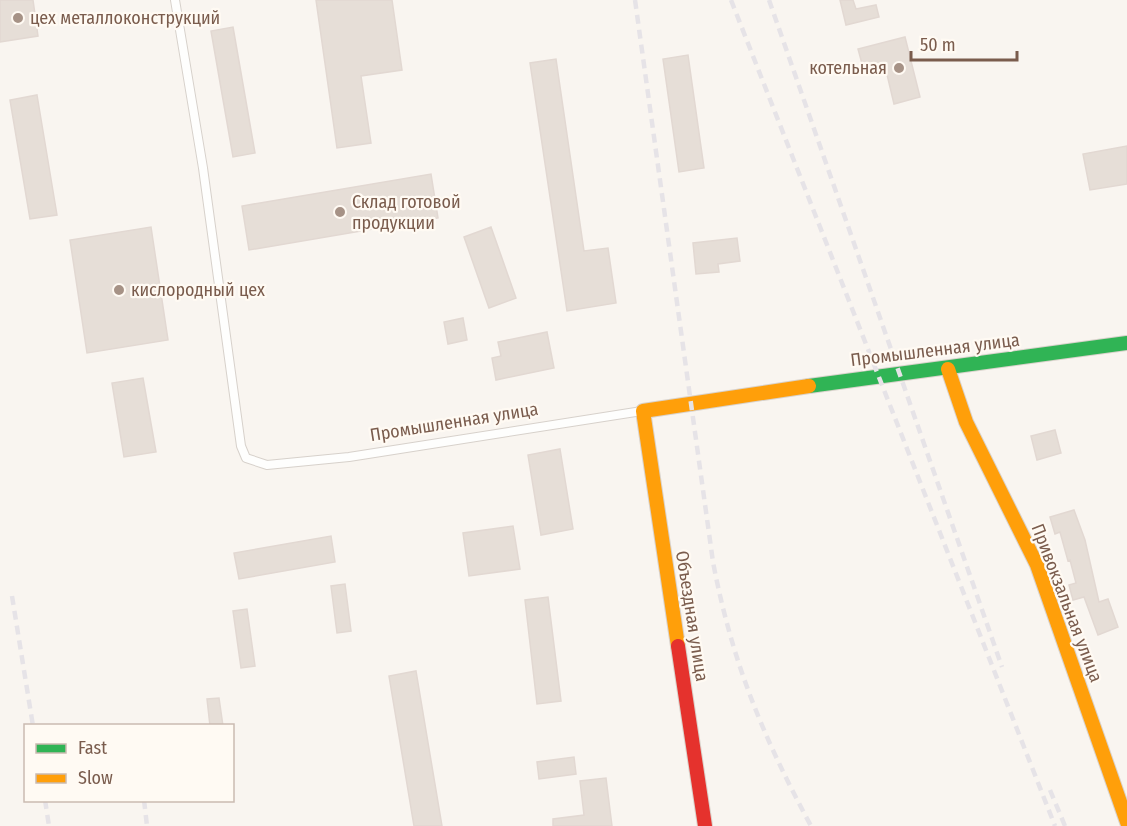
<svg xmlns="http://www.w3.org/2000/svg" width="1127" height="826" font-family="'Fira Sans Condensed',sans-serif">
	<style>
		.building { fill: #e6ded7; stroke: #e2d8d2; stroke-width: 1.5 }
		.lines { fill: none; stroke-linecap: round; stroke-linejoin: round }
		.lane-casing { stroke: #d7d1cb; stroke-width: 10 }
		.fast-casing { stroke: #d9d2cb; stroke-width: 16 }
		.slow-casing { stroke: #d9d2cb; stroke-width: 16 }
		.jam-casing { stroke: #d9d2cb; stroke-width: 16 }
		.lane { stroke: #fefefd; stroke-width: 8 }
		.fast { stroke: #30b455; stroke-width: 14 }
		.slow { stroke: #ff9f0a; stroke-width: 14 }
		.jam { stroke: #e5322d; stroke-width: 14 }
		.rail { stroke: #e6e3e7; stroke-width: 4.5; stroke-dasharray: 9 6; stroke-linecap: butt }
		.poi-dot { fill: #a69286; stroke: #fffaf3; stroke-width: 2 }
		.labels { text-anchor: middle; dominant-baseline: central; stroke-width: 4.5; stroke-linejoin: round; paint-order: stroke }
		.poi-label { font-size: 18px; fill: #7a5c4d; stroke: #fffaf3; text-anchor: start }
		.street-label { font-size: 18px; fill: #7a5c4d; stroke: #fffaf3 }
	</style>
	<rect width="100%" height="100%" fill="#f9f5f0"/>
	<!-- building -->
	<path class="building" d="M0 0H33L38 36 0 42Z
		M316 0H392L402 70 361 76 371 143 337 148Z
		M840 0H853L856 9 876 5 879 17 846 25Z
		M233 27 255 153 233 157 211 31Z
		M905 37 920 97 894 104 885 66 864 71 858 49Z
		M688 55 704 168 679 172 663 59Z
		M556 59 584 251 608 248 616 303 567 311 530 63Z
		M37 95 57 215 30 219 10 100Z
		M1127 146V184L1090 190 1083 154Z
		M431 174 438 218 249 250 242 206Z
		M151 227 168 340 87 353 70 240Z
		M491 227 516 298 489 308 464 237Z
		M737 238 740 261 718 264 719 272 696 274 693 243Z
		M463 318 467 340 448 344 444 322Z
		M547 332 554 368 496 380 492 358 501 356 498 342Z
		M143 378 156 452 124 457 112 383Z
		M1055 430 1061 453 1037 460 1031 436Z
		M560 449 573 529 541 535 528 455Z
		M1074 510 1085 540 1099 602 1108 599 1118 627 1098 635 1084 597 1073 600 1069 585 1076 583 1070 560 1068 561 1060 532 1055 534 1050 517Z
		M513 526 520 569 469 576 463 533Z
		M331 536 335 562 239 579 234 553Z
		M345 584 351 631 337 633 331 586Z
		M548 597 561 701 537 704 525 600Z
		M247 609 255 666 241 668 233 611Z
		M416 671 442 826H414L389 676Z
		M219 698 223 726H210L207 699Z
		M574 757 576 774 539 779 537 762Z
		M606 778 612 826H553V819L584 815 580 781Z"/>
	<g class="lines">
		<defs>
			<path id="lane" d="M175 0 203 168 241 446 246 458 267 465 349 457 642 411"/>
			<path id="fast" d="M809 386 1127 343"/>
			<path id="slow" d="M948 369 966 422 1037 565 1127 822
				M678 646 643 411 809 386"/>
			<path id="jam" d="M678 646 705 826"/>
		</defs>
		<!-- lane casing -->
		<use href="#lane" class="lane-casing"/>
		<!-- fast casing -->
		<use href="#fast" class="fast-casing"/>
		<!-- slow casing -->
		<use href="#slow" class="slow-casing"/>
		<!-- jam casing -->
		<use href="#jam" class="jam-casing"/>
		<!-- lane -->
		<use href="#lane" class="lane"/>
		<!-- fast -->
		<use href="#fast" class="fast"/>
		<!-- slow -->
		<use href="#slow" class="slow"/>
		<!-- jam -->
		<use href="#jam" class="jam"/>
		<!-- rail -->
		<path class="rail" d="M635 0 713 562C732 662 763 737 811 826
			M731 0 1055 826
			M769 0 1002 667
			M12 596 33 726
			M1050 790 1065 826
			M45 800 49 826
			M144 800 147 826"/>
	</g>
	<!-- markers -->
	<g class="poi-dot">
		<circle cx="18" cy="18" r="6"/>
		<circle cx="899" cy="68" r="6"/>
		<circle cx="340" cy="212" r="6"/>
		<circle cx="119" cy="290" r="6"/>
	</g>
	<g class="labels">
		<!-- poi labels -->
		<g class="poi-label">
			<text x="30" y="18">цех металлоконструкций</text>
			<text x="887" y="68" text-anchor="end">котельная</text>
			<text x="352" y="202">Склад готовой<tspan x="352" dy="21">продукции</tspan></text>
			<text x="131" y="290">кислородный цех</text>
		</g>
		<!-- street labels -->
		<g class="street-label">
			<text transform="translate(935 350) rotate(-7)">Промышленная улица</text>
			<text transform="translate(454 422) rotate(-9)">Промышленная улица</text>
			<text transform="translate(1067 603) rotate(69)">Привокзальная улица</text>
			<text transform="translate(692 616) rotate(81)">Объездная улица</text>
		</g>
	</g>
	<!-- legend -->
	<rect x="24" y="724" width="210" height="78" fill="#fffaf3" stroke="#cabbb1" stroke-width="1.5"/>
	<rect x="36" y="744" width="30" height="9" fill="#30b455" stroke="#cabbb1" stroke-width="1.5"/>
	<text x="78" y="754" font-size="18" fill="#7a5c4d">Fast</text>
	<rect x="36" y="774" width="30" height="9" fill="#ff9f0a" stroke="#cabbb1" stroke-width="1.5"/>
	<text x="78" y="784" font-size="18" fill="#7a5c4d">Slow</text>
	<!-- scale -->
	<path d="M911 51v9h106v-9" fill="none" stroke="#7a5c4d" stroke-width="3"/>
	<text x="920" y="51" font-size="18" fill="#7a5c4d" stroke="#fffaf3" stroke-width="4.5" paint-order="stroke">50 m</text>
</svg>
